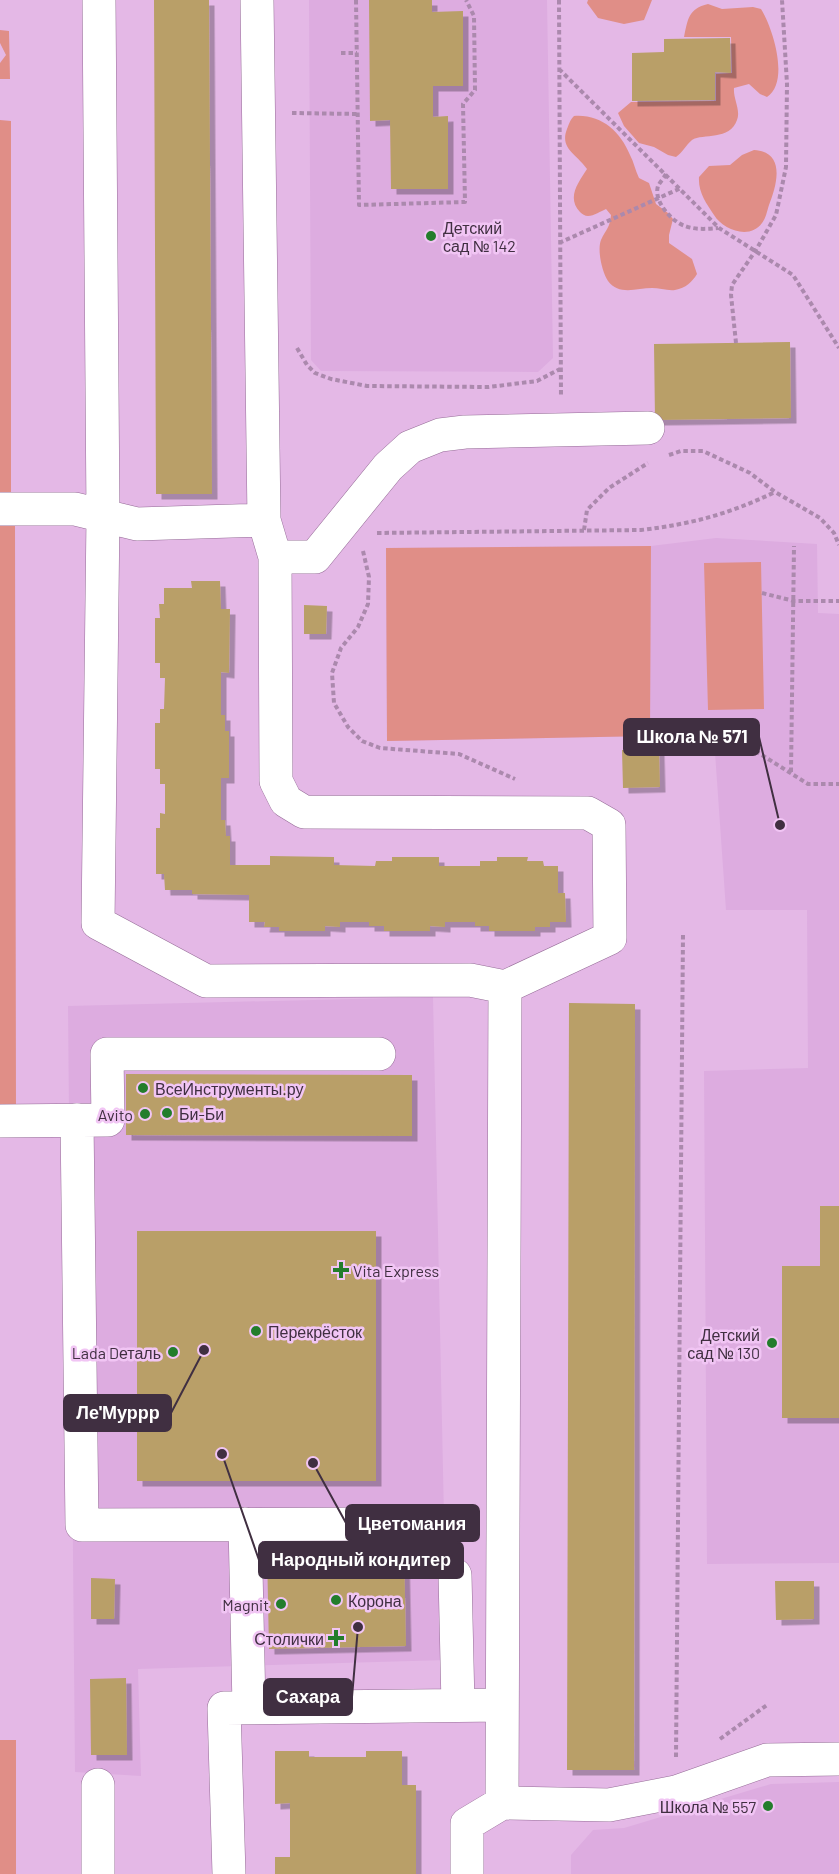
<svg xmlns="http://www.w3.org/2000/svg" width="839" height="1874" font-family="Barlow,sans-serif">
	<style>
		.built { fill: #ddace0 }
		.green { fill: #e08e87 }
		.building { fill: #b99f68; filter: url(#shadow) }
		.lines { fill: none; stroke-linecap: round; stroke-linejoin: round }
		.minor-casing { stroke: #956c97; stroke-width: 34 }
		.path { stroke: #ab89ad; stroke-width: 4; stroke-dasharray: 4.5 3; stroke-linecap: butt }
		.minor { stroke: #fff; stroke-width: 33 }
		.poi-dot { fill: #237d2c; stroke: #f1c5f4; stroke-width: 2 }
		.labels { text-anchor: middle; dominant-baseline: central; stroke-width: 5; stroke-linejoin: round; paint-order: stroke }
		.poi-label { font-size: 16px; fill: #402f41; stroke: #f1c5f4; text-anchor: start }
		.leader { fill: none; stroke: #402f41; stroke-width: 2 }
		.callout-dot { fill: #402f41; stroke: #f1c5f4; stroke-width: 2 }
		.callout { fill: #402f41; stroke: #402f41; stroke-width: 2 }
		.callout-label { font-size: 18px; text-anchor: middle; font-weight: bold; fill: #fff }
	</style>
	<defs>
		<filter id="shadow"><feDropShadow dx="5.5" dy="5.5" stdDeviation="0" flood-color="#0004"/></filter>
	</defs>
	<rect width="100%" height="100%" fill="#e4b8e6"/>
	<!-- built -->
	<path class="built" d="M309 0H547L553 358 538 372 321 371 311 360Z
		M716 538 817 544 818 613 839 614V1563L707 1564 704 1071 808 1068 807 910H726L714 738 650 736 387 741 386 548 651 546Z
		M433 997 447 1660 138 1669 141 1776 75 1772 68 1006Z
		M839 1782V1874H571V1855L593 1830 624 1828 771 1784Z"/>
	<!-- green -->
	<path class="green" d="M588 0H652L644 20 624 24 598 18 587 3Z
		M708 4 722 9 753 7 761 9C773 28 790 82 767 97L760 94 749 84 734 88C733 99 741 110 737 120 730 141 703 133 692 140 686 145 683 152 676 157L668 155 654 147 639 143 624 126 618 113 631 102 716 101V74L732 73 731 37H684C688 19 688 9 708 4Z
		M0 30 9 31 10 79H0V63L6 55 0 43Z
		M574 116C601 114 620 131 630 155 634 162 635 170 639 178L649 183 656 204 668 213 673 219 669 235V243L692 259 697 274C692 282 686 288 675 290 668 291 659 288 652 288 637 288 619 296 608 281 602 272 597 250 601 240 606 229 610 228 611 215L606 209C601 211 594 216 588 216 585 216 582 214 580 212 566 197 579 182 587 169 578 155 559 149 567 129 569 124 570 120 574 116Z
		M0 120 11 121V501L0 500Z
		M754 150C786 152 777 185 769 205 767 211 766 218 762 223 750 240 723 230 714 215 706 203 698 192 699 177L709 166 730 165 742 155Z
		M0 523H15L16 1113 0 1112Z
		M651 546 650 736 387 741 386 548Z
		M761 562 764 709 708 710 704 563Z
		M0 1740H16V1874H0Z"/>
	<!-- building -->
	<path class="building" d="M154 0H209L212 494H156Z
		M369 0H432V12L463 11V86H433V117L448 116V189H391L390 120 370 121Z
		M730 38 731 73 715 72V100L632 101V53L664 52V39Z
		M790 342 791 418 655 420 654 344Z
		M191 581H220L221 609H230L229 673 221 672V715H225V731H229V778H221V820H225L226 836H230V865H270V856L334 857V865L375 866 376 861H392V857H439V866H480V861H497V857H528L527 861H543L544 866H558V893H565L566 922H550V927H535V931H489V926H475V922H445V927L430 926V931H384V926H369V922H340V927L325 926V931H279V927H264L265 922H249V895L192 894V890H165L164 874H156V828H160V813L165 814V784H160V769H155V723H160V709H164L165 678H160V663H155V618H160L159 604H164V588H192Z
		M304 605 327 606 326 634H304Z
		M622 750H659L660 787 623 788Z
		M569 1003 635 1004 634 1770H567Z
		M126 1074 412 1075V1136L126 1135Z
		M820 1206H839V1418H782V1266H820Z
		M137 1231H376V1481H137Z
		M404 1549 406 1646 269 1649 267 1552Z
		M91 1578 115 1579 114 1619H91Z
		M775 1581H814V1619L776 1620Z
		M126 1678 127 1755H91L90 1679Z
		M275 1751H309V1757H366V1751H402V1785H416V1874H275V1857H290V1803L275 1804Z"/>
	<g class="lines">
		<defs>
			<path id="minor" d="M99 0 103 516 98 923 206 981 470 980 505 987 502 1803 609 1805 676 1792 767 1760 839 1759
				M257 0 264 520 275 557 276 781 286 801 304 812 588 813 609 825 610 938 505 987
				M0 509H75L137 524 264 520
				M275 557H315L388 467 410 447 440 435 465 432 648 428
				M77 1120 82 1525 396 1524
				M0 1121 108 1120 107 1054H379
				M245 1524 249 1707
				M455 1575 458 1705
				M98 1874V1785
				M229 1874 224 1708 502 1705
				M467 1874V1824L502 1803"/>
		</defs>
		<!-- minor casing -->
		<use href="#minor" class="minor-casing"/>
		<!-- path -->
		<path class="path" d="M356 0 359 205 465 202 463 104 475 90 474 16 466 0
			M559 0 561 397
			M341 53H357
			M559 69 719 228 793 275 839 348
			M292 113 358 114
			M666 174C664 178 660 182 658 186 653 201 672 222 685 226 696 230 707 229 718 228
			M559 243 681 188
			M736 343 731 295 732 285 756 250 776 215 786 167 787 84 782 0
			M297 348 307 365 315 373 331 379 367 386 489 387 537 381 560 369
			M669 455 681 451H703L750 473 775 492 820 518 834 533 839 545
			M584 530 587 510 609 488 648 463
			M377 533 641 530C692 524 729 514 775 492
			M363 551 369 577 368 604 358 627 341 648 332 673 334 703 348 727 362 741 380 748 459 754 515 779
			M762 593 794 601H839
			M643 725H714L808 784H839
			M791 772 794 546
			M425 1511 472 1510
			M720 1739 767 1705
			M676 1757 683 935"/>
		<!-- minor -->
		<use href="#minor" class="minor"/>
	</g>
	<!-- markers -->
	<g class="poi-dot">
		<circle cx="431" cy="236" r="6"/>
		<circle cx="143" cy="1088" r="6"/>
		<circle cx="167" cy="1113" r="6"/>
		<circle cx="145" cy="1114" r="6"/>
		<path d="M338 1261h6v6h6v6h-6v6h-6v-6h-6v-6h6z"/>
		<circle cx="256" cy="1331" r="6"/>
		<circle cx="772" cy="1343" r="6"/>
		<circle cx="173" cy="1352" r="6"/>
		<circle cx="336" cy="1600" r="6"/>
		<circle cx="281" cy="1604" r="6"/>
		<path d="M333 1629h6v6h6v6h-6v6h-6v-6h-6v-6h6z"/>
		<circle cx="768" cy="1806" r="6"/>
	</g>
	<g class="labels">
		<!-- poi labels -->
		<g class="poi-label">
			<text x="443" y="227">Детский<tspan x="443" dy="18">сад № 142</tspan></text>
			<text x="155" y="1088">ВсеИнструменты.ру</text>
			<text x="179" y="1113">Би-Би</text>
			<text x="133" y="1114" text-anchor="end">Avito</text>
			<text x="353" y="1270">Vita Express</text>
			<text x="268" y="1331">Перекрёсток</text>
			<text x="760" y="1334" text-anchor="end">Детский<tspan x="760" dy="18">сад № 130</tspan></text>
			<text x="161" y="1352" text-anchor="end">Lada Dеталь</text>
			<text x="348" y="1600">Корона</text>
			<text x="269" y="1604" text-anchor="end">Magnit</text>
			<text x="324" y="1638" text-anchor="end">Столички</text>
			<text x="756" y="1806" text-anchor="end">Школа № 557</text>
		</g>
	</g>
	<!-- callouts -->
	<path class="leader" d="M780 825L759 737M204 1350L171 1413M313 1463L346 1523M222 1454L259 1560M358 1627L352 1697"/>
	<g class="callout-dot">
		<circle cx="780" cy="825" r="6"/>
		<circle cx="204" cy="1350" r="6"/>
		<circle cx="313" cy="1463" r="6"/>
		<circle cx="222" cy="1454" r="6"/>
		<circle cx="358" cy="1627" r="6"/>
	</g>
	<g class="callout">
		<rect x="624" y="719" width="135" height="36" rx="6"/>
		<rect x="64" y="1395" width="107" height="36" rx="6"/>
		<rect x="346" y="1505" width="133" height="36" rx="6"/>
		<rect x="259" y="1542" width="204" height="36" rx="6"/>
		<rect x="264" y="1679" width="88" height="36" rx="6"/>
	</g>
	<g class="callout-label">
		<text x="692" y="743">Школа № 571</text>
		<text x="118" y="1419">Ле'Муррр</text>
		<text x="412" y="1530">Цветомания</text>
		<text x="361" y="1566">Народный кондитер</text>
		<text x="308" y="1703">Сахара</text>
	</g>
</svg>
